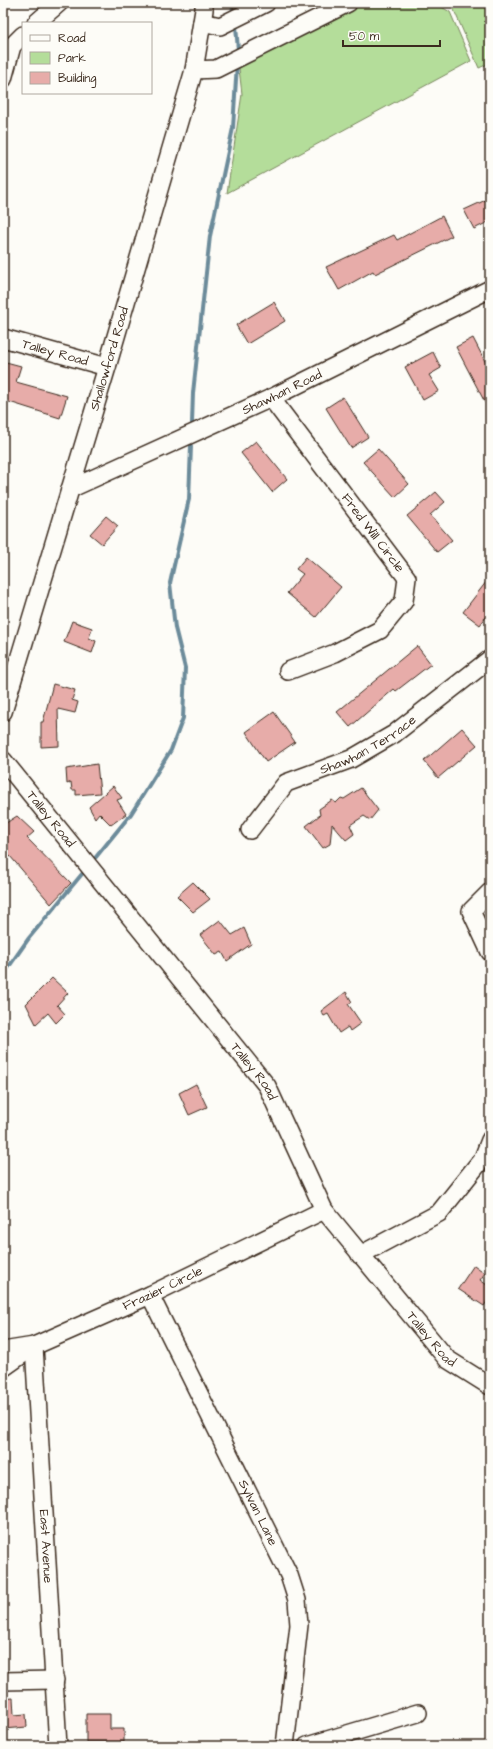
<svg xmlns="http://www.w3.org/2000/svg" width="493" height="1749" font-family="'Architects Daughter',sans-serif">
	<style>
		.green { fill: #b4dd9a; stroke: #78845c }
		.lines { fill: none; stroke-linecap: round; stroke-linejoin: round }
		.stream { stroke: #6c8b9a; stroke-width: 4 }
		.building { fill: #e7aca9; stroke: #3b2a1e }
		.minor-casing { stroke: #3b2a1e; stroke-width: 20 }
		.minor { stroke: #fdfcf7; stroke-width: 17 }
		.labels { text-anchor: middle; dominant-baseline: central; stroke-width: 3; stroke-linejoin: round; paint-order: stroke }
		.street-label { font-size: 13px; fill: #3b2a1e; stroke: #fdfcf7 }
	</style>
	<rect width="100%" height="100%" fill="#fdfcf7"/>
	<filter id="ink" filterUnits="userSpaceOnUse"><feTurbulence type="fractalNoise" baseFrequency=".025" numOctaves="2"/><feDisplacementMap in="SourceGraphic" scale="8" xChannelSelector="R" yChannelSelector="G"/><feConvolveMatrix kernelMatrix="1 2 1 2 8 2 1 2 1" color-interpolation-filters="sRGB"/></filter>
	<g filter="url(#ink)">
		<!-- green -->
		<path class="green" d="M358 3H435L450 12 471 61 227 193 242 94 238 60Z
			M451 3H490V63L479 68Z"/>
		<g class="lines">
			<!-- stream -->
			<path class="stream" d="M232 3 233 11
				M236 26 238 50
				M192 423 193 393 210 236 233 128 237 63
				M96 857 131 814 171 750 183 718 185 668 175 628 170 583 189 499 191 446
				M3 975 29 938 82 874"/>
		</g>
		<!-- building -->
		<path class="building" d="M490 198V221L474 229 464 210Z
			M442 216 452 236 375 274 373 271 339 290 326 267 394 235 397 240Z
			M274 302 285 321 247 344 236 325Z
			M473 338 490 371V412L456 347Z
			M433 352 441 368 429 375 439 391 423 400 405 367Z
			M6 362 21 366 16 382 67 396 60 418 3 400V371Z
			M343 397 368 437 351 448 326 408Z
			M256 441 287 479 272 492 241 453Z
			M378 449 409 484 395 497 363 462Z
			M436 492 445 502 430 515 452 540 437 552 407 516Z
			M106 516 118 526 102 544 90 534Z
			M306 557 341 587 316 617 287 593 303 574 296 569Z
			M490 577V612L480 625 463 612Z
			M72 621 92 628 89 638 96 641 92 653 64 642Z
			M417 646 431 664 396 691 394 689 350 727 337 712Z
			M53 684 75 690 72 700 78 702 75 713 58 709 59 746 41 747V722H43Z
			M274 712 295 742 266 762 246 732Z
			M462 728 477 745 438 778 424 761Z
			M97 764 100 793 76 795V790H72L71 782 67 784 66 769Z
			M113 786 122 798 117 800 126 814 111 825 99 813 95 818 89 807Z
			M361 788 378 810 370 820 364 816 350 825 354 834 346 840 332 824 330 844 323 848 306 826 320 815 319 809 332 800 336 803 341 798 344 799Z
			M17 816 34 832 27 838 71 883 51 904 10 856 3 863V825Z
			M193 882 210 899 193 912 177 896Z
			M220 920 232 935 244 928 251 944 227 961 222 952 216 955 200 935Z
			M52 978 68 993 57 1005 65 1014 56 1023 48 1013 36 1024 26 1004Z
			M346 992 352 1002 348 1004 361 1023 350 1031 348 1027 339 1033 328 1014 324 1016 321 1011Z
			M196 1084 207 1107 189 1115 179 1093Z
			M474 1265 485 1273 480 1280 490 1287V1297L484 1306 458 1289Z
			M13 1698 14 1715 26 1714 27 1727 3 1729V1699Z
			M86 1714H110V1729H124V1742H86Z"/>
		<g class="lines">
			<defs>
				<g id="minor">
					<path d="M202 22 220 26 266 3"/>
					<path d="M36 23 59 3"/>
					<path d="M194 70 216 69 348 3"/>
					<path d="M3 79 12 46 23 35"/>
					<path id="s1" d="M3 338 107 367"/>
					<path id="s2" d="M271 398 407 578 404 601 380 630 335 653 288 671"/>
					<path id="s3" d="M70 489 271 398 490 289"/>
					<path id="s4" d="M3 712 107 367 194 70 204 10V3"/>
					<path id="s5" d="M3 760 267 1086 324 1210 447 1359 490 1386"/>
					<path id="s6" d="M250 830 286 783 351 759 394 734 490 659"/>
					<path d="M490 892 471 911 490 952"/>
					<path d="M360 1255 439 1213 483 1158 490 1140"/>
					<path id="s7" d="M150 1295 289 1575 297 1600 299 1625 285 1746"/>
					<path id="s8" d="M3 1351 34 1346 58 1746"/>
					<path id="s9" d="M3 1368 34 1346 150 1295 324 1210"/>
					<path d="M3 1681 55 1680"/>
					<path d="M307 1746 418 1713"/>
				</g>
			</defs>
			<!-- minor casing -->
			<use href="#minor" class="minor-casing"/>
			<!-- minor -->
			<use href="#minor" class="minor"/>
		</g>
	</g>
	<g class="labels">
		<!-- street labels -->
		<g class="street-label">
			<text stroke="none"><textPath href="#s1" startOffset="54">Talley Road</textPath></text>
			<text stroke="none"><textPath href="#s4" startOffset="369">Shallowford Road</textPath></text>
			<text stroke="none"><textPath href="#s3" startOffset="233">Shawhan Road</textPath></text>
			<text stroke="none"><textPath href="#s2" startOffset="169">Fred Will Circle</textPath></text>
			<text stroke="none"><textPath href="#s6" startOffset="150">Shawhan Terrace</textPath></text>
			<text stroke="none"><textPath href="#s5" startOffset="76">Talley Road</textPath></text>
			<text stroke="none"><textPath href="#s5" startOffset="400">Talley Road</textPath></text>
			<text stroke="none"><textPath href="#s9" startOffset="179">Frazier Circle</textPath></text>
			<text stroke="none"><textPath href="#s5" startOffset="724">Talley Road</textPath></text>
			<text stroke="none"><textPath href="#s7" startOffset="243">Sylvan Lane</textPath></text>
			<text stroke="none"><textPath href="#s8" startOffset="232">East Avenue</textPath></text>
		</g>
	</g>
	<!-- margin -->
	<rect width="493" height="1749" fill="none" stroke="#fdfcf7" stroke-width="16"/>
	<rect x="8" y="8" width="477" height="1733" fill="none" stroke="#3b2a1e" stroke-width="1.5" filter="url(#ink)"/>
	<!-- legend -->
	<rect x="22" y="22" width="130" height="72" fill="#fdfcf7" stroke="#afa8a0"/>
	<rect x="30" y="35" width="20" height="6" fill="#fdfcf7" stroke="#afa8a0"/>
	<text x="58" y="42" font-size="12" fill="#3b2a1e">Road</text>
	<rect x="30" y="52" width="20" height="12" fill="#b4dd9a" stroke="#afa8a0"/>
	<text x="58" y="62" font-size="12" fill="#3b2a1e">Park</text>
	<rect x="30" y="72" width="20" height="12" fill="#e7aca9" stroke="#afa8a0"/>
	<text x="58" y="82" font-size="12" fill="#3b2a1e">Building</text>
	<!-- scale -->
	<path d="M343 40v6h97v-6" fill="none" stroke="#3b2a1e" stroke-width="2"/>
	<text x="349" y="40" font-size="12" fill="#3b2a1e" stroke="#fdfcf7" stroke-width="3" paint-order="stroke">50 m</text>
</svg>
